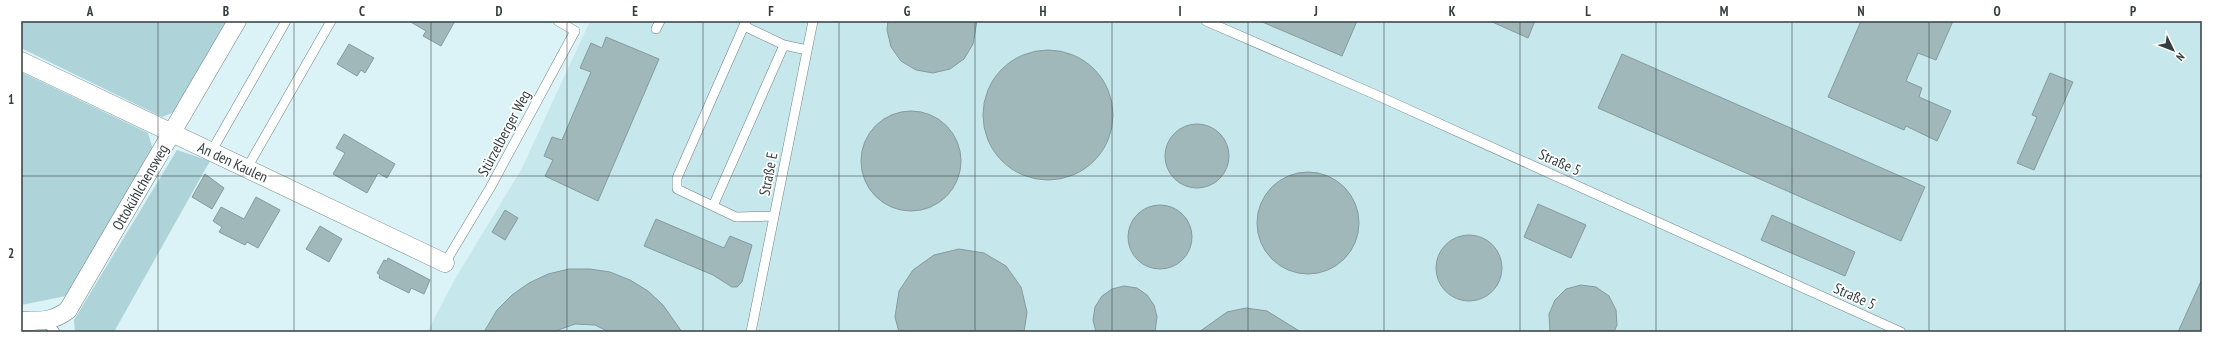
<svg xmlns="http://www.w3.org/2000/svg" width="2223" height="353" font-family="'PT Sans Narrow',sans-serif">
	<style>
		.built { fill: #c6e7ec }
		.green { fill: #aed3d8 }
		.building { fill: #a1b8bb; stroke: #859b9e }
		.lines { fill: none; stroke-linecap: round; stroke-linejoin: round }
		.lane-casing { stroke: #6c8285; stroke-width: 10 }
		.street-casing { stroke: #6c8285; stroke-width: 19 }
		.lane { stroke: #fff; stroke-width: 9 }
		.street { stroke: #fff; stroke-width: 18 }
		.grid { fill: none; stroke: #343e3f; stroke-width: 1; stroke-opacity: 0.55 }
		.labels { text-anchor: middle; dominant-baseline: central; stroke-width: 3.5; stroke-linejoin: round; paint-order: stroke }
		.street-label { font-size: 15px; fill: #343e3f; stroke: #fff }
		.neatline { fill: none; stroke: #343e3f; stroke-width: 1.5 }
		.grid-label { font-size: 13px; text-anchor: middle; font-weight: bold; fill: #343e3f }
	</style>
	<rect width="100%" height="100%" fill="#dbf3f6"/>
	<!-- built -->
	<path class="built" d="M590 21H2202V332H427L455 279 522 168Z"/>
	<!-- green -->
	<path class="green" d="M21 21H227L174 112 162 117 21 48Z
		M21 72 148 133 154 153 66 296 21 305Z
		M177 150 210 161 114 332H75L74 320Z"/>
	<!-- building -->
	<path class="building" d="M409 21H455L441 46 423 36 426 31Z
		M888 21H977L973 44 964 59 950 69 933 73 916 70 901 61 891 47 887 30Z
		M1260 21H1357L1342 56Z
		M1490 21H1535L1528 38Z
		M1861 21H1953L1936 60 1918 53 1906 81 1922 88 1919 97 1951 111 1937 141 1906 126 1904 130 1828 97Z
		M606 37 659 59 598 201 545 176 553 160 544 156 552 137 562 140 591 72 580 68 591 43 602 48Z
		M349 44 374 58 365 73 361 70 357 76 337 64Z
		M983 115a65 65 0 1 1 130 0a65 65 0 1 1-130 0Z
		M1622 54 1925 187 1901 241 1598 108Z
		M2050 73 2073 82 2034 170 2017 163 2037 117 2032 115Z
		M861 161a50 50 0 1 1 100 0a50 50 0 1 1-100 0Z
		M1165 156a32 32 0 1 1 64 0a32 32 0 1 1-64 0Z
		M344 134 395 164 387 178 378 173 367 193 333 174 345 153 336 148Z
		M1257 223a51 51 0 1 1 102 0a51 51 0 1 1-102 0Z
		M205 174 224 188 212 209 192 197Z
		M256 197 280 210 258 248 247 242 245 245 219 232 222 227 213 221 221 207 244 219Z
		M1538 204 1586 225 1571 258 1524 237Z
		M1128 237a32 32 0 1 1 64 0a32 32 0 1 1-64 0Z
		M505 210 518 218 505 240 492 232Z
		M1772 215 1855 252 1845 276 1761 240Z
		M656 219 724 248 730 236 752 245 742 282 737 287H732L713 275 644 246Z
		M320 226 342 239 329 262 306 249Z
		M1436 268a33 33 0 1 1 66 0a33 33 0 1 1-66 0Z
		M959 249 984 253 1006 266 1021 287 1027 312 1024 332H899L895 317 899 291 913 270 934 255Z
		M388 258 430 280 424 294 411 288 409 293 379 278 380 275 377 273 384 260 387 261Z
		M569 269H590L610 272 630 280 648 291 663 305 682 332H609L595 325 575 324 553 332H484L497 310 512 295 529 283 548 274Z
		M2202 279V332H2178Z
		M1581 285 1596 287 1609 296 1616 310 1617 325 1614 332H1550L1549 314 1555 300 1566 289Z
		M1124 286 1137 288 1147 295 1154 305 1157 317 1155 332H1096L1093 320 1095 307 1102 296 1112 289Z
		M1246 308 1267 311 1301 332H1199L1227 312Z"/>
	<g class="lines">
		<defs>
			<path id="lane" d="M746 21 677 178V189L736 217 773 216
				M1206 21 1374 94 1901 332
				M744 26 784 45
				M656 29 660 21
				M211 152 286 21
				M247 168 331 21
				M713 206 784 45 807 50
				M445 263 490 188 575 31 558 21
				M46 321 55 332
				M751 332 813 21"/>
			<path id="street" d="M21 61 445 263
				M21 321C39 321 53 322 68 310L237 21"/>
		</defs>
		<!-- lane casing -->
		<use href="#lane" class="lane-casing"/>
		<!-- street casing -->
		<use href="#street" class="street-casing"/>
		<!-- lane -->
		<use href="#lane" class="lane"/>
		<!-- street -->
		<use href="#street" class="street"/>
	</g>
	<!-- grid -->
	<path class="grid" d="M158 21V332M294 21V332M431 21V332M567 21V332M703 21V332M839 21V332M975 21V332M1112 21V332M1248 21V332M1384 21V332M1520 21V332M1656 21V332M1792 21V332M1929 21V332M2065 21V332M21 176H2202"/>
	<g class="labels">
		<!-- street labels -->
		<g class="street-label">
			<text transform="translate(504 133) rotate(-62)">Stürzelberger Weg</text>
			<text transform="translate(233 162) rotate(25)">An den Kaulen</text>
			<text transform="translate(1560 162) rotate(24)">Straße 5</text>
			<text transform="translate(768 174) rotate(-79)">Straße E</text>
			<text transform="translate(140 187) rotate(-60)">Ottokühlchensweg</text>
			<text transform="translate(1855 296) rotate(24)">Straße 5</text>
		</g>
	</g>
	<!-- border -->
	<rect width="2223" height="353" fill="none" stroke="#ffffff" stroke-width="44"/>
	<!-- north arrow -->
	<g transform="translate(2173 50) rotate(133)" stroke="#ffffff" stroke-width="3" paint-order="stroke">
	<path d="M0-3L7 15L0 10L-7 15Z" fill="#343e3f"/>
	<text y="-6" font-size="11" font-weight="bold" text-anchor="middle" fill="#343e3f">N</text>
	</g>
	<rect x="22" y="22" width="2179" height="309" class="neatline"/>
	<g class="grid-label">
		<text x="90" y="16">A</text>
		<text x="226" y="16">B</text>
		<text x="362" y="16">C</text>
		<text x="499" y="16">D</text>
		<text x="635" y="16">E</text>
		<text x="771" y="16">F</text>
		<text x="907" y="16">G</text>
		<text x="1043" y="16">H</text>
		<text x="1180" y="16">I</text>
		<text x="1316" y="16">J</text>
		<text x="1452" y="16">K</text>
		<text x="1588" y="16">L</text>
		<text x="1724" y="16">M</text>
		<text x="1861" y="16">N</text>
		<text x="1997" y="16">O</text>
		<text x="2133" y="16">P</text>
		<text x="11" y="104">1</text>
		<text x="11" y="258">2</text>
	</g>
</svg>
